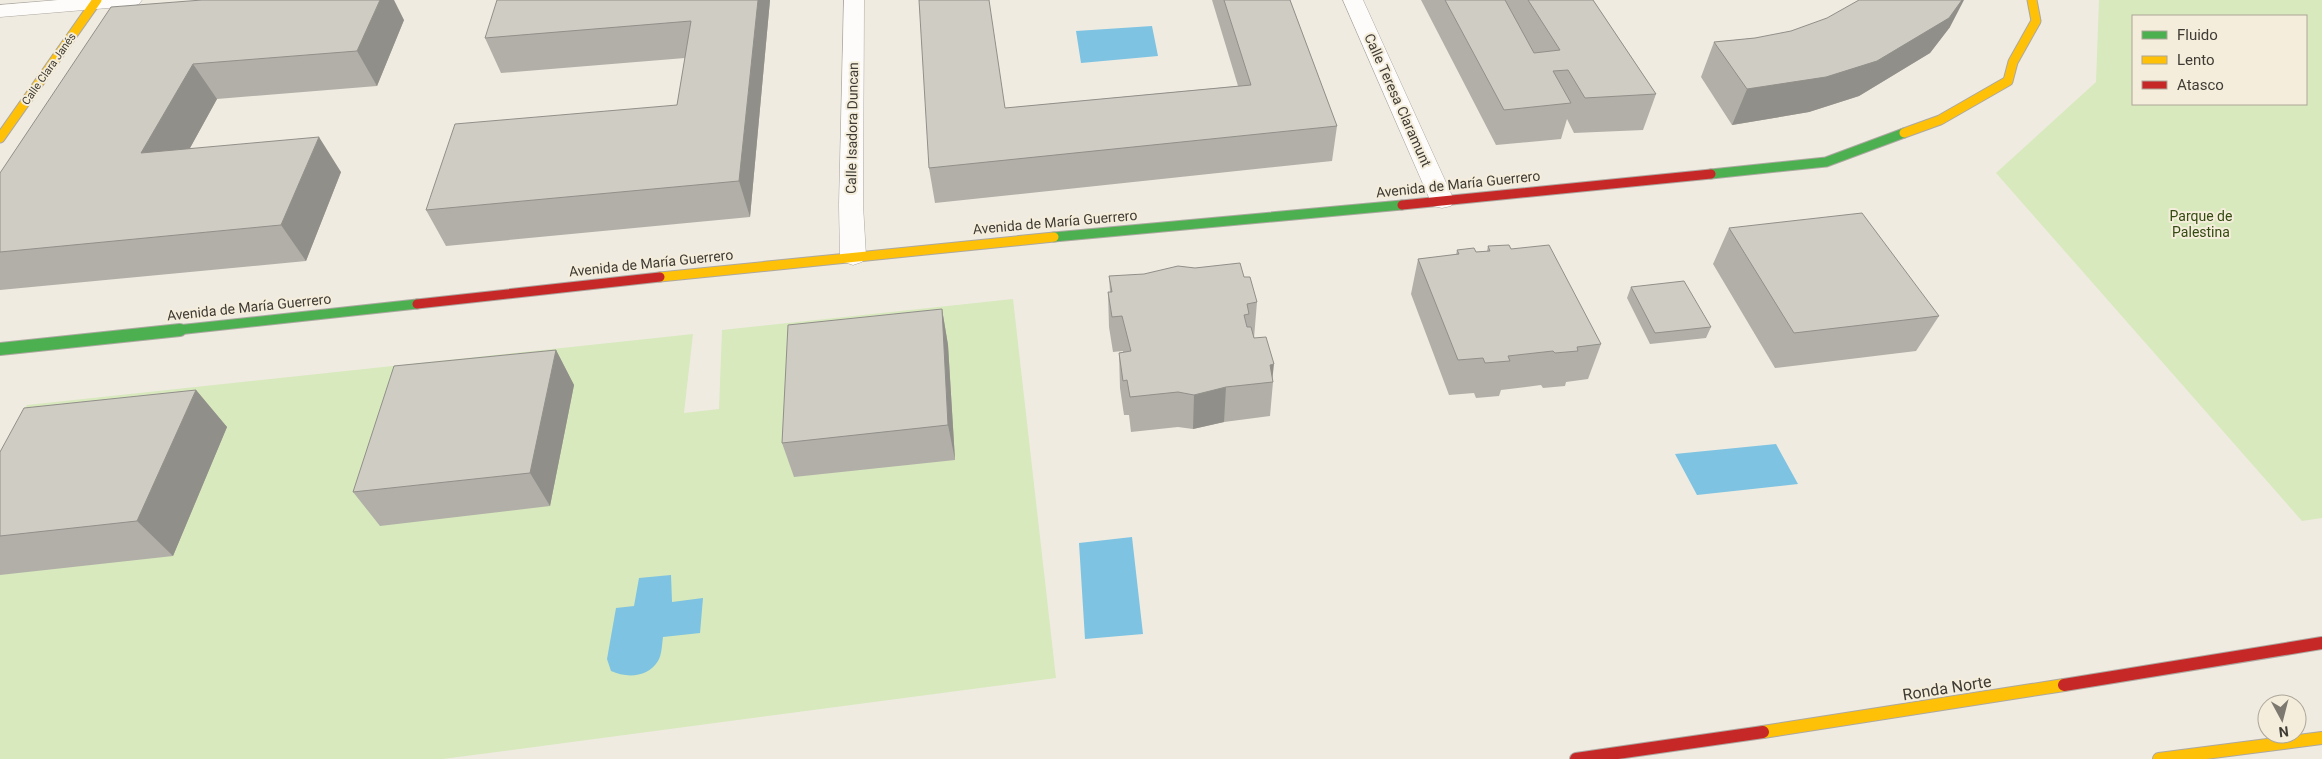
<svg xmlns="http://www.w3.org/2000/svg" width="2322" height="759" font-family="Roboto,sans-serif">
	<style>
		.green { fill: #d8e9bd; fill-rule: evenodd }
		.water { fill: #7ec3e2 }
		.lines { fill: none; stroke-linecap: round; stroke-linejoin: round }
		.street-casing { stroke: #aca8a1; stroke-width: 1 }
		.fast-far1-casing { stroke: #aca8a1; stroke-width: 11 }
		.fast-casing { stroke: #aca8a1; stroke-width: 14 }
		.slow-far1-casing { stroke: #aca8a1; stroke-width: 11 }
		.slow-casing { stroke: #aca8a1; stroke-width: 14 }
		.jam-far1-casing { stroke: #aca8a1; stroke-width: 11 }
		.jam-casing { stroke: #aca8a1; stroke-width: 14 }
		.street { fill: #fdfcfa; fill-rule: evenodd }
		.fast-far1 { stroke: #4caf50; stroke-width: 9 }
		.fast { stroke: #4caf50; stroke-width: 12 }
		.slow-far1 { stroke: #ffc107; stroke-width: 9 }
		.slow { stroke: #ffc107; stroke-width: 12 }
		.jam-far1 { stroke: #c62828; stroke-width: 9 }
		.jam { stroke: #c62828; stroke-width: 12 }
		.wall { fill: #b2afa9 }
		.shaded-wall { fill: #918f89 }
		.building { fill: #cfccc4; stroke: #918f89 }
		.labels { text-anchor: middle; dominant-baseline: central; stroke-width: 4; stroke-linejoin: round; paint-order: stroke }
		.far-street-label { font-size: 11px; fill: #3f3c35; stroke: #f5eddb }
		.street-label { font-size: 14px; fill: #3f3c35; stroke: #f5eddb }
		.park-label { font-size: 14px; fill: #334a10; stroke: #f5eddb }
		.near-street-label { font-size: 16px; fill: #3f3c35; stroke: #f5eddb }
	</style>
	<rect width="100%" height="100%" fill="#efebe1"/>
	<!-- green -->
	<path class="green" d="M2099 0H2322V518L2302 521 1996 173 2096 82ZM2306 16V104H2133V16Z
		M1013 299 1056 678 443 759H0V454L27 405 693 334 684 413 719 409 722 330Z"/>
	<!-- water -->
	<path class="water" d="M1152 26 1158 56 1081 63 1076 31Z
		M1776 444 1798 484 1697 495 1675 454Z
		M1132 537 1143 634 1085 639 1079 543Z
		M671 575 672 602 703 598 700 633 663 637C662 643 662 655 658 661 648 678 626 678 611 671L607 659 616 608 634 606 639 578Z"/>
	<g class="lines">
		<defs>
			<path id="street" d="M58 0H142L139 4 132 6 0 17V5Z
				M844 0H864L863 205 866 256 862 262 853 265 844 262 840 256 839 205Z
				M1343 0H1363L1454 200 1451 206 1442 208 1433 206 1430 200Z"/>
			<path id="fast-far1" d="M1711 174 1826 162 1904 133
				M1054 237 1402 205
				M168 331 417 304"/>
			<path id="fast" d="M0 349 180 330"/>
			<path id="slow-far1" d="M1904 133 1940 120 2008 81 2013 62 2036 21 2032 0
				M0 138 97 0
				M660 277 1054 237"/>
			<path id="slow" d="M1763 732 2064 685
				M2159 759 2322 738"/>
			<path id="jam-far1" d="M1402 205 1711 174
				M417 304 660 277"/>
			<path id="jam" d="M2064 685 2322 643
				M1576 759 1763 732"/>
		</defs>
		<!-- street casing -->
		<use href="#street" class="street-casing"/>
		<!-- fast-far1 casing -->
		<use href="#fast-far1" class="fast-far1-casing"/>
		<!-- fast casing -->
		<use href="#fast" class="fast-casing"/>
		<!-- slow-far1 casing -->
		<use href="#slow-far1" class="slow-far1-casing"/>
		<!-- slow casing -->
		<use href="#slow" class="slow-casing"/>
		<!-- jam-far1 casing -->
		<use href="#jam-far1" class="jam-far1-casing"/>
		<!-- jam casing -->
		<use href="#jam" class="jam-casing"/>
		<!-- street -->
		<use href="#street" class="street"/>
		<!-- fast-far1 -->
		<use href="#fast-far1" class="fast-far1"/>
		<!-- fast -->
		<use href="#fast" class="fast"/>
		<!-- slow-far1 -->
		<use href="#slow-far1" class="slow-far1"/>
		<!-- slow -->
		<use href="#slow" class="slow"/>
		<!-- jam-far1 -->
		<use href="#jam-far1" class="jam-far1"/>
		<!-- jam -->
		<use href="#jam" class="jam"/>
	</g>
	<!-- wall -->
	<path class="wall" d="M770 0 750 217 446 246 426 210 677 105 685 58 501 73 485 38Z
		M1212 0H1290L1337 126 1332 161 935 203 929 168 1005 108 1238 86Z
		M1421 0H1593L1656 94 1643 130 1574 133 1567 119 1561 139 1496 145Z
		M111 7 404 20 377 86 217 99 190 148 341 172 306 261 0 290V252Z
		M1950 27 1930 53 1859 96 1809 112 1732 125 1701 77 1714 42 1755 38Z
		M1729 228 1939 316 1916 351 1775 368 1713 264Z
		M1488 246 1511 249 1601 344 1588 379 1566 382 1565 386 1543 388 1541 385 1501 390 1499 396 1476 398 1474 393 1449 395 1411 294 1418 259 1456 255 1457 250 1476 252 1487 251Z
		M1109 276 1244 277 1257 302 1254 338 1273 382 1270 416 1224 422 1193 429 1178 427 1131 432 1129 415H1124L1120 388 1119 353 1123 352V351L1113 352 1109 327 1108 292H1110Z
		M1631 287 1711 327 1706 338 1650 344 1627 298Z
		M942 309 948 345 955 460 794 477 782 443Z
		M556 350 574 385 550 506 380 526 353 492Z
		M196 390 227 427 173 556 0 575V452Z"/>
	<!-- shaded-wall -->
	<path class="shaded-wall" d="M380 0H394L404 20 377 86 357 51Z
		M758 0H770L750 217 739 181Z
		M1962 0H1964L1950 27 1930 53 1859 96 1809 112 1732 125 1747 89Z
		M193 64 217 99 168 188 141 153Z
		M319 137 341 172 306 261 281 225Z
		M942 309 948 345 955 460 948 425Z
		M556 350 574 385 550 506 530 473Z
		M1274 364 1272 382 1270 365Z
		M1226 387 1224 422 1193 429 1194 395Z
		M196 390 227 427 173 556 137 521Z"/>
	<!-- building -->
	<path class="building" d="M202 0H380L357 51 193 64 141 153 319 137 281 225 0 252V173L111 7Z
		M497 0H758L739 181 426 210 455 124 677 105 691 21 485 38Z
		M919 0H989L1005 108 1251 85 1224 0H1290L1337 126 929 168Z
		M1445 0H1505L1534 53 1560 50 1528 0H1593L1656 94 1585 98 1568 70 1553 71 1571 103 1504 110Z
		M1859 0H1962L1949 18 1877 61 1826 77 1747 89 1714 42 1755 38 1791 31 1827 18Z
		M1862 213 1939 316 1794 333 1729 228Z
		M1509 245 1511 249 1549 245 1601 344 1577 347 1578 351 1555 353 1553 351 1508 356 1510 361 1485 363 1483 358 1458 360 1418 259 1459 254 1457 250 1474 248 1476 252 1490 251 1488 246Z
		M1240 263 1244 277H1250L1257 302 1247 304 1249 314 1244 315 1247 327H1251L1254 338 1266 337 1274 364 1270 365 1273 382 1226 387 1194 395 1178 392 1130 397 1127 380 1123 381 1119 353 1131 351 1122 316 1112 317 1108 292H1112L1109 276 1144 274 1178 266 1195 268Z
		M1684 281 1711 327 1655 333 1631 287Z
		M942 309 948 425 782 443 788 325Z
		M556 350 530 473 353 492 394 366Z
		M196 390 137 521 0 536V452L24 408Z"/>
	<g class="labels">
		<!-- far-street labels -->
		<g class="far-street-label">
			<text transform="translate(49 69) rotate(-55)">Calle Clara Janés</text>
		</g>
		<!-- street labels -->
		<g class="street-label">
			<text transform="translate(1398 100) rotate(66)">Calle Teresa Claramunt</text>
			<text transform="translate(852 128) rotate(-89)">Calle Isadora Duncan</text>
			<text transform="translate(1458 184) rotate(-6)">Avenida de María Guerrero</text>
			<text transform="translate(1055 222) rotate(-5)">Avenida de María Guerrero</text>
			<text transform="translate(651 263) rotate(-6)">Avenida de María Guerrero</text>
			<text transform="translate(249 307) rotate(-6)">Avenida de María Guerrero</text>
		</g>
		<!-- park labels -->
		<g class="park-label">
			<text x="2201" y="216">Parque de<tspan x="2201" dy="16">Palestina</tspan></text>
		</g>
		<!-- near-street labels -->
		<g class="near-street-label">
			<text transform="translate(1947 688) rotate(-9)">Ronda Norte</text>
		</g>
	</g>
	<!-- legend -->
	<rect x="2132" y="15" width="175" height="90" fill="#f5eddb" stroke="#aca699"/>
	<rect x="2142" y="31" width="25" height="8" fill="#4caf50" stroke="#aca699"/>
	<text x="2177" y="40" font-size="15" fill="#3f3c35">Fluido</text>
	<rect x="2142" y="56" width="25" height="8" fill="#ffc107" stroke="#aca699"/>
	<text x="2177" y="65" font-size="15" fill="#3f3c35">Lento</text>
	<rect x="2142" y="81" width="25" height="8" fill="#c62828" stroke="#aca699"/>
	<text x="2177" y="90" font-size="15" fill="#3f3c35">Atasco</text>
	<!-- north arrow -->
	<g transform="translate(2282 719) rotate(173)"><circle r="24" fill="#f5eddb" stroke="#aca699"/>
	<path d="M0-4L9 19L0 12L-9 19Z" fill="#7d7971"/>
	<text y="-8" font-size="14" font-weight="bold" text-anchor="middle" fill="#3f3c35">N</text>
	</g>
</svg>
